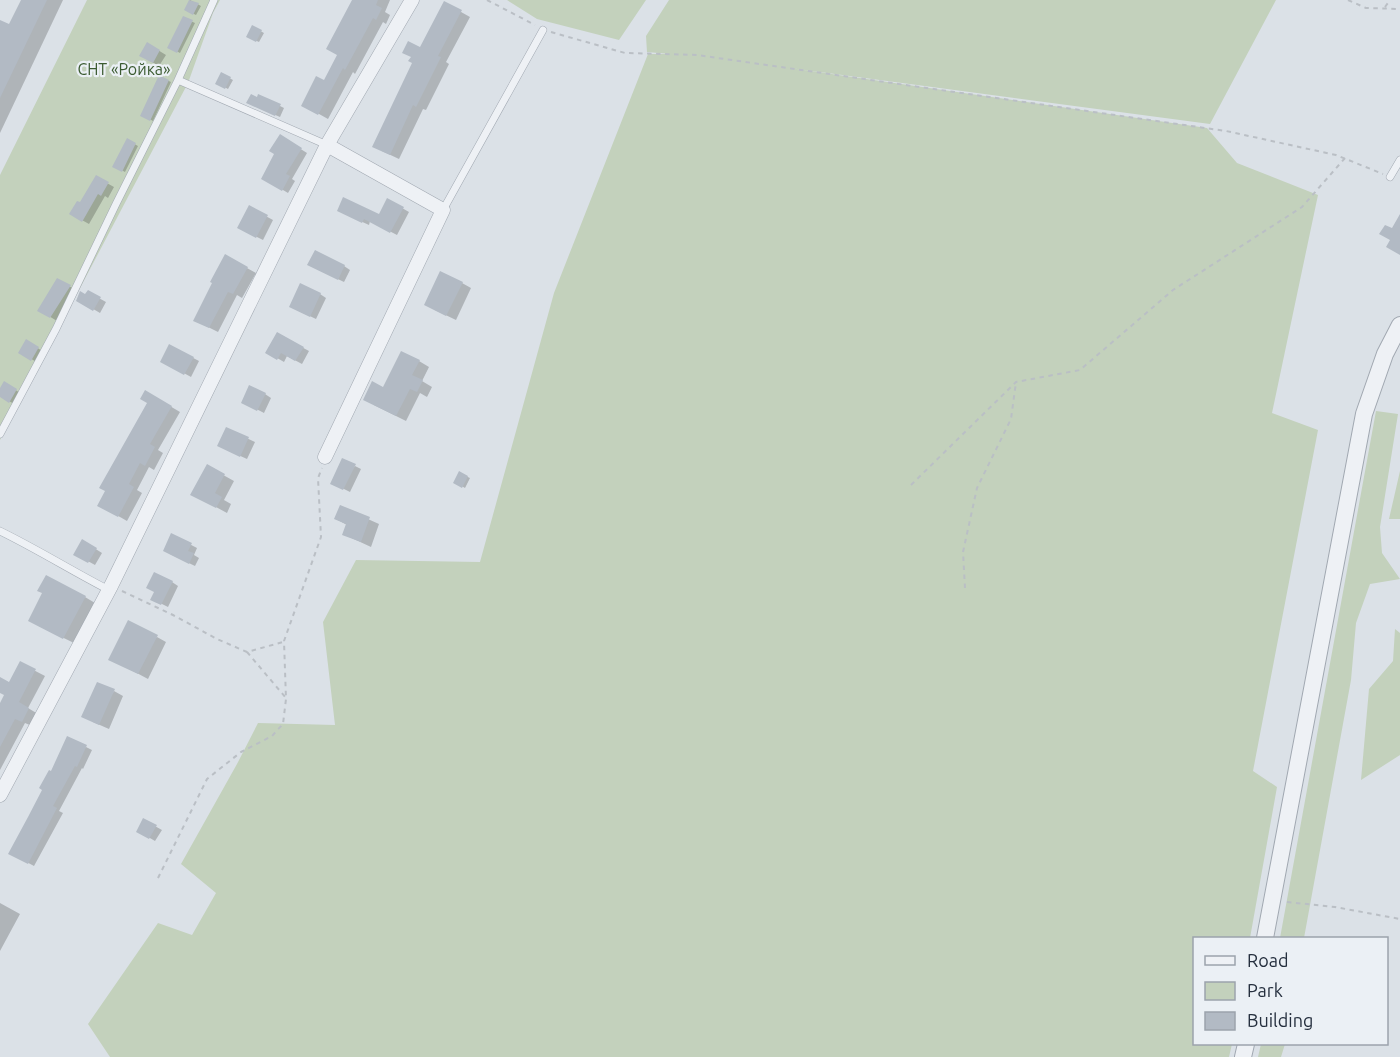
<svg xmlns="http://www.w3.org/2000/svg" width="1400" height="1057" font-family="Ubuntu,sans-serif">
	<style>
		.green { fill: #c3d1bc }
		.shadow { fill: #0003 }
		.building { fill: #b2bac4 }
		.lines { fill: none; stroke-linecap: round; stroke-linejoin: round }
		.service-casing { stroke: #a1a8b1; stroke-width: 8 }
		.minor-casing { stroke: #a1a8b1; stroke-width: 15 }
		.tertiary-casing { stroke: #a1a8b1; stroke-width: 18 }
		.path { stroke: #babfc5; stroke-width: 2; stroke-dasharray: 4.5 4.5; stroke-linecap: butt }
		.service { stroke: #eef1f5; stroke-width: 7 }
		.minor { stroke: #eef1f5; stroke-width: 14 }
		.tertiary { stroke: #eef1f5; stroke-width: 16 }
		.labels { text-anchor: middle; dominant-baseline: central; stroke-width: 4.5; stroke-linejoin: round; paint-order: stroke }
		.park-label { font-size: 16px; fill: #3b5b31; stroke: #ebf0f5 }
	</style>
	<rect width="100%" height="100%" fill="#dbe1e7"/>
	<!-- green -->
	<path class="green" d="M87 0H220L213 13 188 83 0 440V175Z
		M507 0H646L619 40 537 19Z
		M669 0H1276L1210 124 790 68 1207 128 1237 163 1318 195 1272 413 1318 430 1253 771 1277 787 1250 938H1194V1044H1232L1229 1057H110L88 1024 158 923 192 935 216 893 181 864 237 764 258 723 335 725 323 622 356 560 480 562 554 293 648 54H670L647 52 646 36Z
		M1376 411 1398 414 1380 527 1382 553 1400 579 1370 584 1356 623 1351 680 1304 938H1280Z
		M1400 471V519H1389Z
		M1395 629 1400 633V755L1361 780 1369 689 1393 661Z
		M1261 1044H1285L1281 1057H1258Z"/>
	<!-- shadow -->
	<path class="shadow" d="M22 0H63L0 133V21L10 26Z
		M190 0 201 6 196 15 186 10Z
		M354 0H390L385 12 390 15 386 24 383 22 355 74 353 72 328 119 303 105 325 82 339 55Z
		M445 3 470 17 446 62 449 64 426 110 423 109 399 159 382 151 414 63Z
		M184 18 195 23 180 53 169 47Z
		M253 27 264 33 259 42 248 37Z
		M148 44 166 55 159 66 141 56Z
		M222 74 233 80 228 89 217 83Z
		M160 77 171 82 153 121 142 115Z
		M252 105 280 106 284 108 280 117Z
		M280 136 307 153 292 179 295 181 288 193 263 178 276 154Z
		M127 140 138 146 125 172 114 166Z
		M96 177 114 187 108 198 105 196 89 224 71 214 81 205Z
		M388 200 409 212 397 235 370 221 369 225 345 214 380 216Z
		M249 207 273 220 263 240 239 228Z
		M225 256 256 273 242 298 237 295 218 332 204 325Z
		M344 266 350 270 344 282 315 268Z
		M58 280 76 290 57 321 39 310Z
		M462 283 471 288 456 320 435 310Z
		M88 292 106 302 100 313 78 300 86 296Z
		M320 294 326 298 316 319 297 310Z
		M277 334 309 351 302 364 287 356 284 362 267 352Z
		M26 341 44 352 38 363 20 352Z
		M170 346 199 361 191 377 162 361Z
		M419 361 429 367 422 381 432 387 427 397 420 393 406 421 374 405 384 389Z
		M4 383 22 394 16 405 0 396V391Z
		M146 392 180 412 158 450 163 453 154 470 149 467 137 490 142 493 127 521 99 505 149 403Z
		M265 394 271 398 264 413 249 405Z
		M227 429 255 442 247 459 225 449Z
		M207 466 234 481 224 500 231 504 227 513 192 494Z
		M355 466 361 469 350 492 338 486Z
		M459 473 470 478 465 488 455 482Z
		M341 507 379 524 371 547 343 534 347 525 336 519Z
		M172 535 197 548 194 555 199 558 195 566 170 554Z
		M83 541 102 553 95 565 75 554Z
		M172 582 178 586 168 607 152 599Z
		M44 593 85 597 95 603 74 643 39 626Z
		M157 637 166 642 148 679 118 663Z
		M20 663 45 676 28 708 38 714 32 726 25 723 0 770V706L6 695 0 692V681L9 684Z
		M114 691 123 696 109 729 93 722Z
		M86 747 92 750 83 769 82 768 59 811 63 813 34 866 10 853 52 773Z
		M144 820 162 830 155 841 138 831Z
		M0 903 20 914 0 951Z"/>
	<!-- building -->
	<path class="building" d="M21 0H47L0 98V20L9 24Z
		M189 0 199 3 193 15 184 10Z
		M352 0H378L376 5 382 8 376 20 373 18 345 70 343 68 318 115 301 106 316 76 324 80 337 55 326 49Z
		M444 1 462 10 438 56 441 57 416 107 413 105 390 155 372 147 412 63 408 61 411 57 402 53 408 41 420 47Z
		M183 16 193 20 177 53 167 48Z
		M252 25 262 30 256 42 246 37Z
		M147 42 160 50 153 63 139 56Z
		M221 72 231 77 225 89 215 84Z
		M159 75 169 80 150 121 140 116Z
		M251 94 257 97 258 94 281 104 275 116 246 103Z
		M280 134 302 148 286 174 290 176 282 191 261 179 274 154 269 151Z
		M127 138 136 143 122 172 112 167Z
		M96 175 109 182 101 196 98 194 82 222 69 214 77 201 80 202Z
		M343 197 379 214 387 198 404 207 390 233 364 219 362 223 337 211Z
		M249 205 268 215 256 238 237 228Z
		M1400 214V255L1386 247 1390 240 1379 234 1385 225 1392 228Z
		M315 250 345 265 338 280 307 265Z
		M225 254 248 267 233 294 228 292 209 328 193 321 212 283 210 282Z
		M440 271 463 282 446 316 424 305Z
		M57 278 71 285 50 318 37 311Z
		M300 283 321 293 310 317 289 307Z
		M88 290 101 297 93 311 76 301 80 291 85 294Z
		M277 332 304 347 295 361 281 353 277 360 265 353Z
		M26 339 39 347 31 361 18 353Z
		M169 344 194 357 184 375 160 362Z
		M401 351 420 360 412 375 423 380 417 392 410 389 396 416 363 400 372 381 383 387Z
		M4 381 17 389 9 403 0 397V388Z
		M249 385 266 393 257 411 241 403Z
		M145 390 172 406 150 444 155 447 145 466 140 463 129 484 134 487 118 517 97 506 105 491 99 488 147 403 140 399Z
		M226 427 249 437 240 457 217 446Z
		M342 458 356 464 343 490 330 484Z
		M207 464 225 474 215 493 222 497 216 508 190 495Z
		M459 471 468 476 462 488 453 483Z
		M340 505 370 517 361 542 342 535 346 524 334 519Z
		M171 533 192 543 188 551 194 553 189 564 163 551Z
		M82 539 97 548 88 563 73 555Z
		M154 572 173 581 161 605 150 600 154 592 146 588Z
		M46 575 86 596 63 639 28 621 42 593 37 591Z
		M128 620 158 635 138 674 108 660Z
		M20 661 36 669 19 702 29 708 22 722 15 719 0 747V703L4 695 0 693V677L9 682Z
		M97 682 115 689 99 725 81 717Z
		M67 736 87 745 77 767 75 766 53 806 57 808 28 864 8 854 28 817 42 790 39 788 49 770 51 771Z
		M143 818 157 825 149 839 136 832Z"/>
	<g class="lines">
		<defs>
			<path id="service" d="M178 80 327 145
				M1390 177 1400 160
				M443 210 543 30
				M0 434 56 329 116 204 178 80 214 0
				M0 531C37 549 72 571 109 590"/>
			<path id="minor" d="M325 457 443 210 327 145
				M0 795 111 586 327 145 412 0"/>
			<path id="tertiary" d="M1265 938 1364 414 1385 354 1400 325
				M1243 1057 1246 1044"/>
		</defs>
		<!-- service casing -->
		<use href="#service" class="service-casing"/>
		<!-- minor casing -->
		<use href="#minor" class="minor-casing"/>
		<!-- tertiary casing -->
		<use href="#tertiary" class="tertiary-casing"/>
		<!-- path -->
		<path class="path" d="M487 0 535 25
			M1348 0 1366 8 1400 9
			M1385 7 1390 0
			M551 32 625 53 697 55 1226 131 1336 155 1383 174
			M911 485 1016 382 1080 370 1173 290 1302 207 1345 158
			M965 588 963 552 977 488 1011 419 1016 382
			M122 591 173 615 217 639 247 652 283 642
			M247 652 286 698
			M158 878 207 779 241 752 272 736 283 724 286 699 284 641 321 537 318 478 322 468
			M1287 902 1335 907 1400 919"/>
		<!-- service -->
		<use href="#service" class="service"/>
		<!-- minor -->
		<use href="#minor" class="minor"/>
		<!-- tertiary -->
		<use href="#tertiary" class="tertiary"/>
	</g>
	<g class="labels">
		<!-- park labels -->
		<g class="park-label">
			<text x="124" y="69">СНТ «Ройка»</text>
		</g>
	</g>
	<!-- legend -->
	<rect x="1193" y="937" width="195" height="108" fill="#ebf0f5" stroke="#9ca3ac" stroke-width="1.5"/>
	<rect x="1205" y="956" width="30" height="9" fill="#eef1f5" stroke="#9ca3ac" stroke-width="1.5"/>
	<text x="1247" y="967" font-size="18" fill="#252f3e">Road</text>
	<rect x="1205" y="982" width="30" height="18" fill="#c3d1bc" stroke="#9ca3ac" stroke-width="1.5"/>
	<text x="1247" y="997" font-size="18" fill="#252f3e">Park</text>
	<rect x="1205" y="1012" width="30" height="18" fill="#b2bac4" stroke="#9ca3ac" stroke-width="1.5"/>
	<text x="1247" y="1027" font-size="18" fill="#252f3e">Building</text>
</svg>
